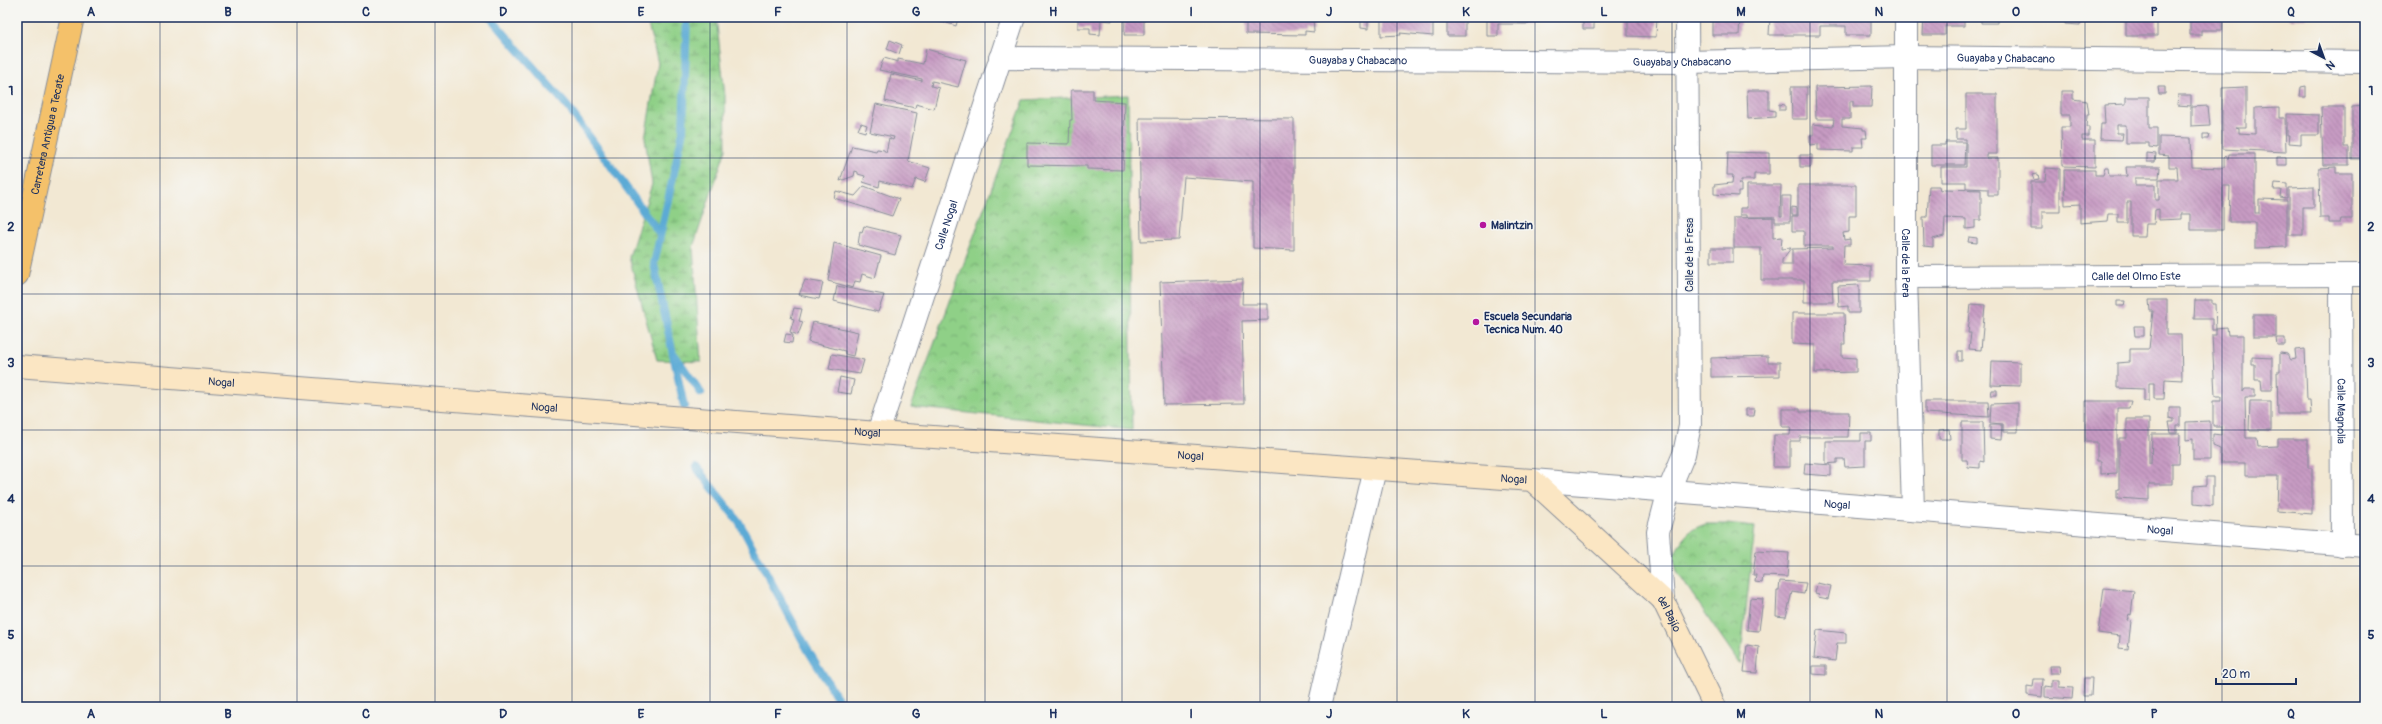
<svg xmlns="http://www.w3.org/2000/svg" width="2382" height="724" font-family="Pangolin,sans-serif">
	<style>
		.wetland { fill: url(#wetland-marsh); stroke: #558072 }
		.park { fill: url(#park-crowns); stroke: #558072 }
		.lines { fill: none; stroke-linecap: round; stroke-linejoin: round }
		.stream { stroke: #5baad5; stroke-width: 8 }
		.building { fill: url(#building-back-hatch) }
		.street-casing { stroke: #868c98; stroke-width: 24 }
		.secondary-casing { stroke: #868c98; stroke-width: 24 }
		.primary-casing { stroke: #868c98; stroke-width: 24 }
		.street { stroke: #fff; stroke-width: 22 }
		.secondary { stroke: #fbe6c3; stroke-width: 22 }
		.primary { stroke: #f4c16a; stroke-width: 22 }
		.grid { fill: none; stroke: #1b2f5e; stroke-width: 1; stroke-opacity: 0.55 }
		.poi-dot { fill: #b5179e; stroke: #f6f6f2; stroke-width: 1.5 }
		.labels { text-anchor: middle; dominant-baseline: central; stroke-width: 3; stroke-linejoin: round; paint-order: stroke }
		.street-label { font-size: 11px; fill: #1b2f5e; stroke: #f6f6f2 }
		.poi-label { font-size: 11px; font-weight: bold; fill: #1b2f5e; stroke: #f6f6f2; text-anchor: start }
		.neatline { fill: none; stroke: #1b2f5e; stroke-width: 1.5 }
		.grid-label { font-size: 13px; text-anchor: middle; font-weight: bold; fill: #1b2f5e }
	</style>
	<defs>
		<pattern id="wetland-marsh" width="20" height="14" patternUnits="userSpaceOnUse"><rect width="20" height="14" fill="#8fd087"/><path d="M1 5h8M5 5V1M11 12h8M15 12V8" fill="none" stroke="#74a972"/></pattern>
		<pattern id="park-crowns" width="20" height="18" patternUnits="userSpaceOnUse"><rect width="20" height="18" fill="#8fd087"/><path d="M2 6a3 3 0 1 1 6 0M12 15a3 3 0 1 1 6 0" fill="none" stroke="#74a972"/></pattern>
		<pattern id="building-back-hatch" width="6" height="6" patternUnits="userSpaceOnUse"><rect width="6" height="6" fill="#c79bc3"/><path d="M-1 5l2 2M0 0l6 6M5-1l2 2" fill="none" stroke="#a17fa2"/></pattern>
	</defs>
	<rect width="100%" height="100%" fill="#f6f6f2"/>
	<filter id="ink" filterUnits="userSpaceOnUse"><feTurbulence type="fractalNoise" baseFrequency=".025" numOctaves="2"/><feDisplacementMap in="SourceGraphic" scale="8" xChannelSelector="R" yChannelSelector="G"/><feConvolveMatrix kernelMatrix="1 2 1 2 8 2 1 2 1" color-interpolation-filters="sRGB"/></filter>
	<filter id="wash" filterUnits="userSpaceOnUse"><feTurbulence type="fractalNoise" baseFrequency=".012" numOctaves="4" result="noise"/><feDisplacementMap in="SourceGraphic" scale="16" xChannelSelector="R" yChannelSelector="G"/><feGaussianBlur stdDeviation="0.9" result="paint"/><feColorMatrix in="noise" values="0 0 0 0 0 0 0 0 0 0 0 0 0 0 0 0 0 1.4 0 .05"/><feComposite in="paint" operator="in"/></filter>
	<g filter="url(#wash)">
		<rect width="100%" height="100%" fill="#f2e8d3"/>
		<!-- wetland -->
		<path class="wetland" d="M646 17H716L725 96 726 149 693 247 701 362 657 360 629 257 652 184 645 138 658 63Z"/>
		<!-- park -->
		<path class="park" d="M1128 95 1132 430 911 407 1024 100Z
			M1706 524H1727L1755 527 1740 664 1677 572 1673 557C1682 540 1686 530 1706 524Z"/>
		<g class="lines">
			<!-- stream -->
			<path class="stream" d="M490 17 568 107 660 234
				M674 354 701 393
				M684 406 654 264 683 131 687 17
				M696 467 739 522 809 652 843 707"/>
		</g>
		<g id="blocks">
			<!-- building -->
			<path class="building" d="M926 17H947L945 23Z
				M949 17 958 18 956 26 947 23Z
				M1078 17H1112V21L1101 20 1100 35 1090 34V28H1078Z
				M1125 17H1144V35H1124Z
				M1246 17H1313L1314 32 1305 31V35L1246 34Z
				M1344 17H1359V21H1344Z
				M1381 17H1433V36L1400 33 1401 35 1381 36Z
				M1447 17H1465V36H1447Z
				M1498 17H1529V24H1498V36H1487V20L1498 19Z
				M1583 17H1594V29H1583Z
				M1628 17H1657L1656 37 1628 36Z
				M1712 17H1740L1739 35H1712Z
				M1770 17H1871V35H1846V26H1820V35H1769Z
				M1924 17H1964V26H1945V35H1923Z
				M1981 17H1997V23H1981Z
				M2065 17H2081L2080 25 2065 24Z
				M2126 17H2157V36H2126Z
				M2190 17H2222V30H2201V35H2190Z
				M2289 17H2306L2307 19H2289Z
				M2351 17H2365V22H2351Z
				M1361 20H1368V29L1361 28Z
				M890 40 902 45 899 54 887 49Z
				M926 49 966 60 958 87 932 81 931 86 939 88 934 109 916 104 915 108 885 101 891 74 922 81V79L879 70 884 58 898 62V59L923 64Z
				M1872 86 1871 107H1853V101H1850V119H1842V126L1863 128V130H1866L1867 138H1862L1863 147H1853V151L1818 150V144L1810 145V135H1813V124L1833 126 1834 119H1816L1815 87Z
				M2306 86V97H2300L2301 87Z
				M1791 87H1807V119H1792Z
				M2158 87H2165V94H2159Z
				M2246 87V127H2236L2239 128V133L2255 134V108L2279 107V118H2285L2286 152 2222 149V88Z
				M1071 90H1093V100L1125 102 1123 170 1087 169V166L1027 165V143L1069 144 1070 120H1072Z
				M1747 90H1769V110L1775 111V117L1748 119Z
				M2061 91H2073V99L2087 101 2089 115H2087L2086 127H2089V136H2082V140H2095V167L2062 166 2061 127H2070V115H2061Z
				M1966 94H1997V154H1987V158H1998V195H1988V189L1966 188V182H1941V167H1966V139H1956V129H1966Z
				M2178 95H2191V106L2177 105Z
				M2126 97H2149V128H2157V148L2149 147V143H2126V125H2117V133H2123L2122 140 2100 139 2101 124H2105L2104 105 2126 104Z
				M876 104 917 113 908 161 930 168 925 182 916 179 912 189 880 181 879 187 863 182 865 176 858 174V172L855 171 854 176 840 181 852 146 876 151 877 149 884 150 886 153 889 138 893 140 894 137 870 132Z
				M1779 104 1785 105V110H1779Z
				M2208 106 2210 125 2191 126V107Z
				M2365 106V159H2352V107Z
				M2321 107H2344V147H2349V165H2323Z
				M2287 114 2319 115V135H2301V144L2289 143 2290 135H2287Z
				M1139 118 1294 119V250L1253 248V182L1184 177 1179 240 1141 241Z
				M861 123 867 125 865 132 858 130Z
				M2203 134H2209L2208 139H2203Z
				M2159 137 2191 138 2192 167 2224 168V158L2226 156 2228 159 2229 154H2255V213H2259V199L2287 200V247L2255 248V222H2229L2230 186H2223V230H2191V214H2181V219L2159 220V209L2155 210 2154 224H2146L2145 236H2131V202H2127V223H2118V214H2108L2107 221 2080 223V204L2065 205 2064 170H2095V175H2103L2105 168H2108L2109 176H2127L2126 167H2160L2159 178H2135V185H2155V200H2159V179H2178L2177 167H2169V156L2159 155Z
				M1945 142H1965L1964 165H1931V145H1945Z
				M1728 152 1769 153V174H1754V180H1741V183H1738L1741 185V192H1738V196L1714 194V185L1732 183 1733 175H1727Z
				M2147 153 2156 154 2155 162H2147Z
				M1800 155H1812L1811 167H1800Z
				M2277 157H2286V165H2277Z
				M2336 167V173H2352V219H2341L2340 223H2329V218H2320L2319 168Z
				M2046 168 2060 169V212H2042V229H2031V182H2045Z
				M2038 174 2039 179 2034 180 2032 175Z
				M2275 183 2287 184V198L2280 197 2281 190H2274Z
				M1747 185H1781L1780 216H1782V196H1791L1790 222H1775V217H1747V215H1740V208H1747Z
				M1798 185H1856V216H1849V232L1843 233 1844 240 1850 239V245H1844L1843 265 1871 266V281H1832L1833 302H1804V280H1761V248H1734V218L1773 217V238L1782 237 1781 249 1791 248 1782 260V265H1792V249L1833 248V246H1804V231H1792V216H1798Z
				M864 186 899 199 892 216 834 198 836 191 855 196Z
				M1929 186H1939L1940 191 1944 189 1981 190V220H1975V228L1966 229V219L1945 218 1944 236 1933 239V247L1924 246 1923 217H1927Z
				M2314 187V207H2303V235H2289V188Z
				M1792 207 1797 208V215H1792Z
				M864 226 901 235 895 255 858 245 860 231 862 232Z
				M1969 237 1977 238V243L1968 242Z
				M834 243 881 256 875 278 862 274 860 282 855 281 853 288 828 281Z
				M1711 248H1733V262H1711Z
				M1243 279 1242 304H1268V320L1242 321 1244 404 1164 405 1160 282Z
				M805 280 823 283 819 299 799 295Z
				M1859 285V313H1848V306L1839 307 1838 286Z
				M837 286 884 295 878 312 834 301Z
				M2149 300H2167V335H2181L2182 380 2165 379 2164 399H2154V383H2149V401H2144V389L2117 388V363L2130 362V349H2149L2153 311H2150Z
				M2195 300H2212V304H2215L2216 330H2212V319H2194Z
				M2117 301H2125L2124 306H2117Z
				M1971 304 1985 305 1981 350 1969 349 1971 333H1968Z
				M794 308 802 309 799 321 803 322 798 335 790 332 794 319 791 318Z
				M1792 313H1844L1845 344H1842V357L1856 358V372L1815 373V345L1792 344Z
				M2253 315H2276V337H2253Z
				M813 322 858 332 853 356 845 354V351L808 342Z
				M2134 326H2144V336H2135Z
				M2227 327 2228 335H2243V392L2245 389H2255V397H2245L2246 438H2257L2258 447 2278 446V439H2308V468H2312V514L2277 511 2278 476H2245V463H2220V449L2213 446V434L2221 435V426H2213V401H2221V396H2215L2212 335H2216V328Z
				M786 334 793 335 792 343 784 342Z
				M2276 338H2285V345H2277Z
				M2305 349 2307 400H2310L2311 414H2278L2277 372H2280V353L2287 354 2291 360 2296 359 2295 350Z
				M1958 351H1962V361H1958Z
				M832 354 864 360 860 374 829 369Z
				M1768 356V362H1780V376L1711 377V358Z
				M2252 357 2272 358V390H2262L2261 380H2255V365H2252Z
				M1992 361 2020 362V386L1991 385Z
				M840 377 854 380 851 394 837 392Z
				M2362 389H2365V397H2362Z
				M1992 390H1997V395H1991Z
				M1925 401H1988L1989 417 1925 413Z
				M2085 401H2131L2129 408H2117V473L2101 474V461H2097V442H2085Z
				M2250 401H2271V430H2249Z
				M2018 403V432H2003V424L1990 423 1991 404Z
				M2169 407H2180V426H2177V433H2171L2169 422H2174V419L2169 418Z
				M1746 409H1755L1754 416H1746Z
				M1782 409H1800V412H1849L1848 437H1800V441H1790V467H1773L1774 435H1790L1791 427H1782Z
				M2127 419H2149V464H2151L2152 434H2180L2179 464H2172V484H2149V500L2117 498V489H2119V438H2127Z
				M2210 421V460H2193V439L2186 440V422Z
				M1962 422H1983L1984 462 1980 461V468L1968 467 1967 460H1962Z
				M1990 425H2002L2001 440 1990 439Z
				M1949 429 1950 439H1939V430Z
				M1861 433H1871V441H1865V466L1845 467 1844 459H1837V463L1826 464V441H1861Z
				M1805 463 1831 465V476L1804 474Z
				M2206 477H2213V506L2194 504V486L2206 485Z
				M1756 551 1789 553 1787 577 1763 576 1762 583 1755 582 1756 575H1753Z
				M1780 581 1806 583 1804 594 1792 592 1786 617 1776 616 1777 590H1779Z
				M1817 583 1831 586 1828 599 1818 597 1819 594 1815 593Z
				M2104 588 2134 591 2131 615 2129 614 2127 620 2131 621 2128 649 2119 648 2120 636 2098 633Z
				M1750 598 1763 599 1759 631 1747 630Z
				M1817 630 1846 633V643H1837L1835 661 1814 658Z
				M1747 645 1759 647 1757 673 1744 672Z
				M1813 666H1826V675L1813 674Z
				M2049 666H2059L2060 673H2050Z
				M2084 678H2092L2091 696H2083Z
				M2034 679H2043L2042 697 2027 695V686L2033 687Z
				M2052 680H2059V687L2073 688 2072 699 2045 697V686L2052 687Z"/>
		</g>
	</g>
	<g filter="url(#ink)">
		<use href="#blocks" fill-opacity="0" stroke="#868c98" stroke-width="1"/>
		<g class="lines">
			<defs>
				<g id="street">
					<path id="s1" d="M1906 17V277L1913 510"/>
					<path id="s2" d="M1000 58 1687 62 1906 57 2365 62"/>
					<path id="s3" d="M2341 276 2342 545"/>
					<path id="s4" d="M1906 277 2365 275"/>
					<path id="s5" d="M878 433 1014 17"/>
					<path id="s6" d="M1532 480 2365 546"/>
					<path d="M1663 600 1658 532 1669 490 1684 454 1690 425 1687 17"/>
					<path d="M1319 707 1375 469"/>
				</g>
				<g id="secondary">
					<path id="s7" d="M17 366 878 433 1532 480 1663 600 1715 707"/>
				</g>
				<g id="primary">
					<path id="s8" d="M17 275 73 17"/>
				</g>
			</defs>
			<!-- street casing -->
			<use href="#street" class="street-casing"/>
			<!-- secondary casing -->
			<use href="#secondary" class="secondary-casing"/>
			<!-- primary casing -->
			<use href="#primary" class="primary-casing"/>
			<!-- street -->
			<use href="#street" class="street"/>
			<!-- secondary -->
			<use href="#secondary" class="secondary"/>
			<!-- primary -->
			<use href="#primary" class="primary"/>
		</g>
	</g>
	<!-- grid -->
	<path class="grid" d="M160 17V707M297 17V707M435 17V707M572 17V707M710 17V707M847 17V707M985 17V707M1122 17V707M1260 17V707M1397 17V707M1535 17V707M1672 17V707M1810 17V707M1947 17V707M2085 17V707M2222 17V707M17 158H2365M17 294H2365M17 430H2365M17 566H2365"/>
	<!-- markers -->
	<g class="poi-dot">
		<circle cx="1483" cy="225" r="4"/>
		<circle cx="1476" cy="322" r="4"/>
	</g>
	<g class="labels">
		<!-- street labels -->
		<g class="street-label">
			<text stroke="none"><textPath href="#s2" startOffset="1006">Guayaba y Chabacano</textPath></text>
			<text stroke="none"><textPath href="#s2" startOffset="358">Guayaba y Chabacano</textPath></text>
			<text stroke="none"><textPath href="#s2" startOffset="682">Guayaba y Chabacano</textPath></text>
			<text stroke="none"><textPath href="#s8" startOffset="144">Carretera Antigua a Tecate</textPath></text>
			<text stroke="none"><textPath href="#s5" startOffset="219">Calle Nogal</textPath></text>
			<text transform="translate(1689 255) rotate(-90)">Calle de la Fresa</text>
			<text stroke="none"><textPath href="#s1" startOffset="246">Calle de la Pera</textPath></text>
			<text stroke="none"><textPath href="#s4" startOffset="230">Calle del Olmo Este</textPath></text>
			<text stroke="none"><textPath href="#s7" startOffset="205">Nogal</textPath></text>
			<text stroke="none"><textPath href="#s7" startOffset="529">Nogal</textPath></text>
			<text stroke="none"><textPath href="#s3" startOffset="135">Calle Magnolia</textPath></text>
			<text stroke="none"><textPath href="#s7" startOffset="853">Nogal</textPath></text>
			<text stroke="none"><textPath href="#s7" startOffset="1177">Nogal</textPath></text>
			<text stroke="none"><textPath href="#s7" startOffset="1501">Nogal</textPath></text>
			<text stroke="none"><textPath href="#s6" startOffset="306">Nogal</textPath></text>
			<text stroke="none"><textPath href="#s6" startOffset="630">Nogal</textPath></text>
			<text stroke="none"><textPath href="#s7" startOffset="1712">del Bajío</textPath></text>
		</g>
		<!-- poi labels -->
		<g class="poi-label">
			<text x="1491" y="225">Malintzin</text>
			<text x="1484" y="316">Escuela Secundaria<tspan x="1484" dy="13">Tecnica Num. 40</tspan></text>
		</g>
	</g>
	<!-- margin -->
	<rect width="2382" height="724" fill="none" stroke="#f6f6f2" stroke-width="44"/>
	<!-- north arrow -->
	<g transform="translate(2324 58) rotate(139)" stroke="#f6f6f2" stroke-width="3" paint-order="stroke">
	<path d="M0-3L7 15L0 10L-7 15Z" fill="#1b2f5e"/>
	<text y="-6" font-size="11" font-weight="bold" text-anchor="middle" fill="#1b2f5e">N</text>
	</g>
	<!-- scale -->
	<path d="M2216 678v6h80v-6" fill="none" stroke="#1b2f5e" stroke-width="2"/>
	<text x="2222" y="678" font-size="12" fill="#1b2f5e" stroke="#f6f6f2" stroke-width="3" paint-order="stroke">20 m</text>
	<rect x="22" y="22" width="2338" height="680" class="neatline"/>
	<g class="grid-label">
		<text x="91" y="16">A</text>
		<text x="228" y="16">B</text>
		<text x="366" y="16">C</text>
		<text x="503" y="16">D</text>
		<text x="641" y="16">E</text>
		<text x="778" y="16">F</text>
		<text x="916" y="16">G</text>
		<text x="1053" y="16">H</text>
		<text x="1191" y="16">I</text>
		<text x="1329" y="16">J</text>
		<text x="1466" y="16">K</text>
		<text x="1604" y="16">L</text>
		<text x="1741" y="16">M</text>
		<text x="1879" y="16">N</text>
		<text x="2016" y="16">O</text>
		<text x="2154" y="16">P</text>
		<text x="2291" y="16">Q</text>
		<text x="11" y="95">1</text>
		<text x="2371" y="95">1</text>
		<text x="11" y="231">2</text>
		<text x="2371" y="231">2</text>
		<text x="11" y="367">3</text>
		<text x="2371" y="367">3</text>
		<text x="11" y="503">4</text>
		<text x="2371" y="503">4</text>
		<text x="11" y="639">5</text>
		<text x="2371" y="639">5</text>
		<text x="91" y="718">A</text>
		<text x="228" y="718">B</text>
		<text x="366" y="718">C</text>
		<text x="503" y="718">D</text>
		<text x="641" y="718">E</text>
		<text x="778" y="718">F</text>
		<text x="916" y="718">G</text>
		<text x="1053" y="718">H</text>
		<text x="1191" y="718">I</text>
		<text x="1329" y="718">J</text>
		<text x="1466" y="718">K</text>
		<text x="1604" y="718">L</text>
		<text x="1741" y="718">M</text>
		<text x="1879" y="718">N</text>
		<text x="2016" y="718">O</text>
		<text x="2154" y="718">P</text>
		<text x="2291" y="718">Q</text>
	</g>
</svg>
